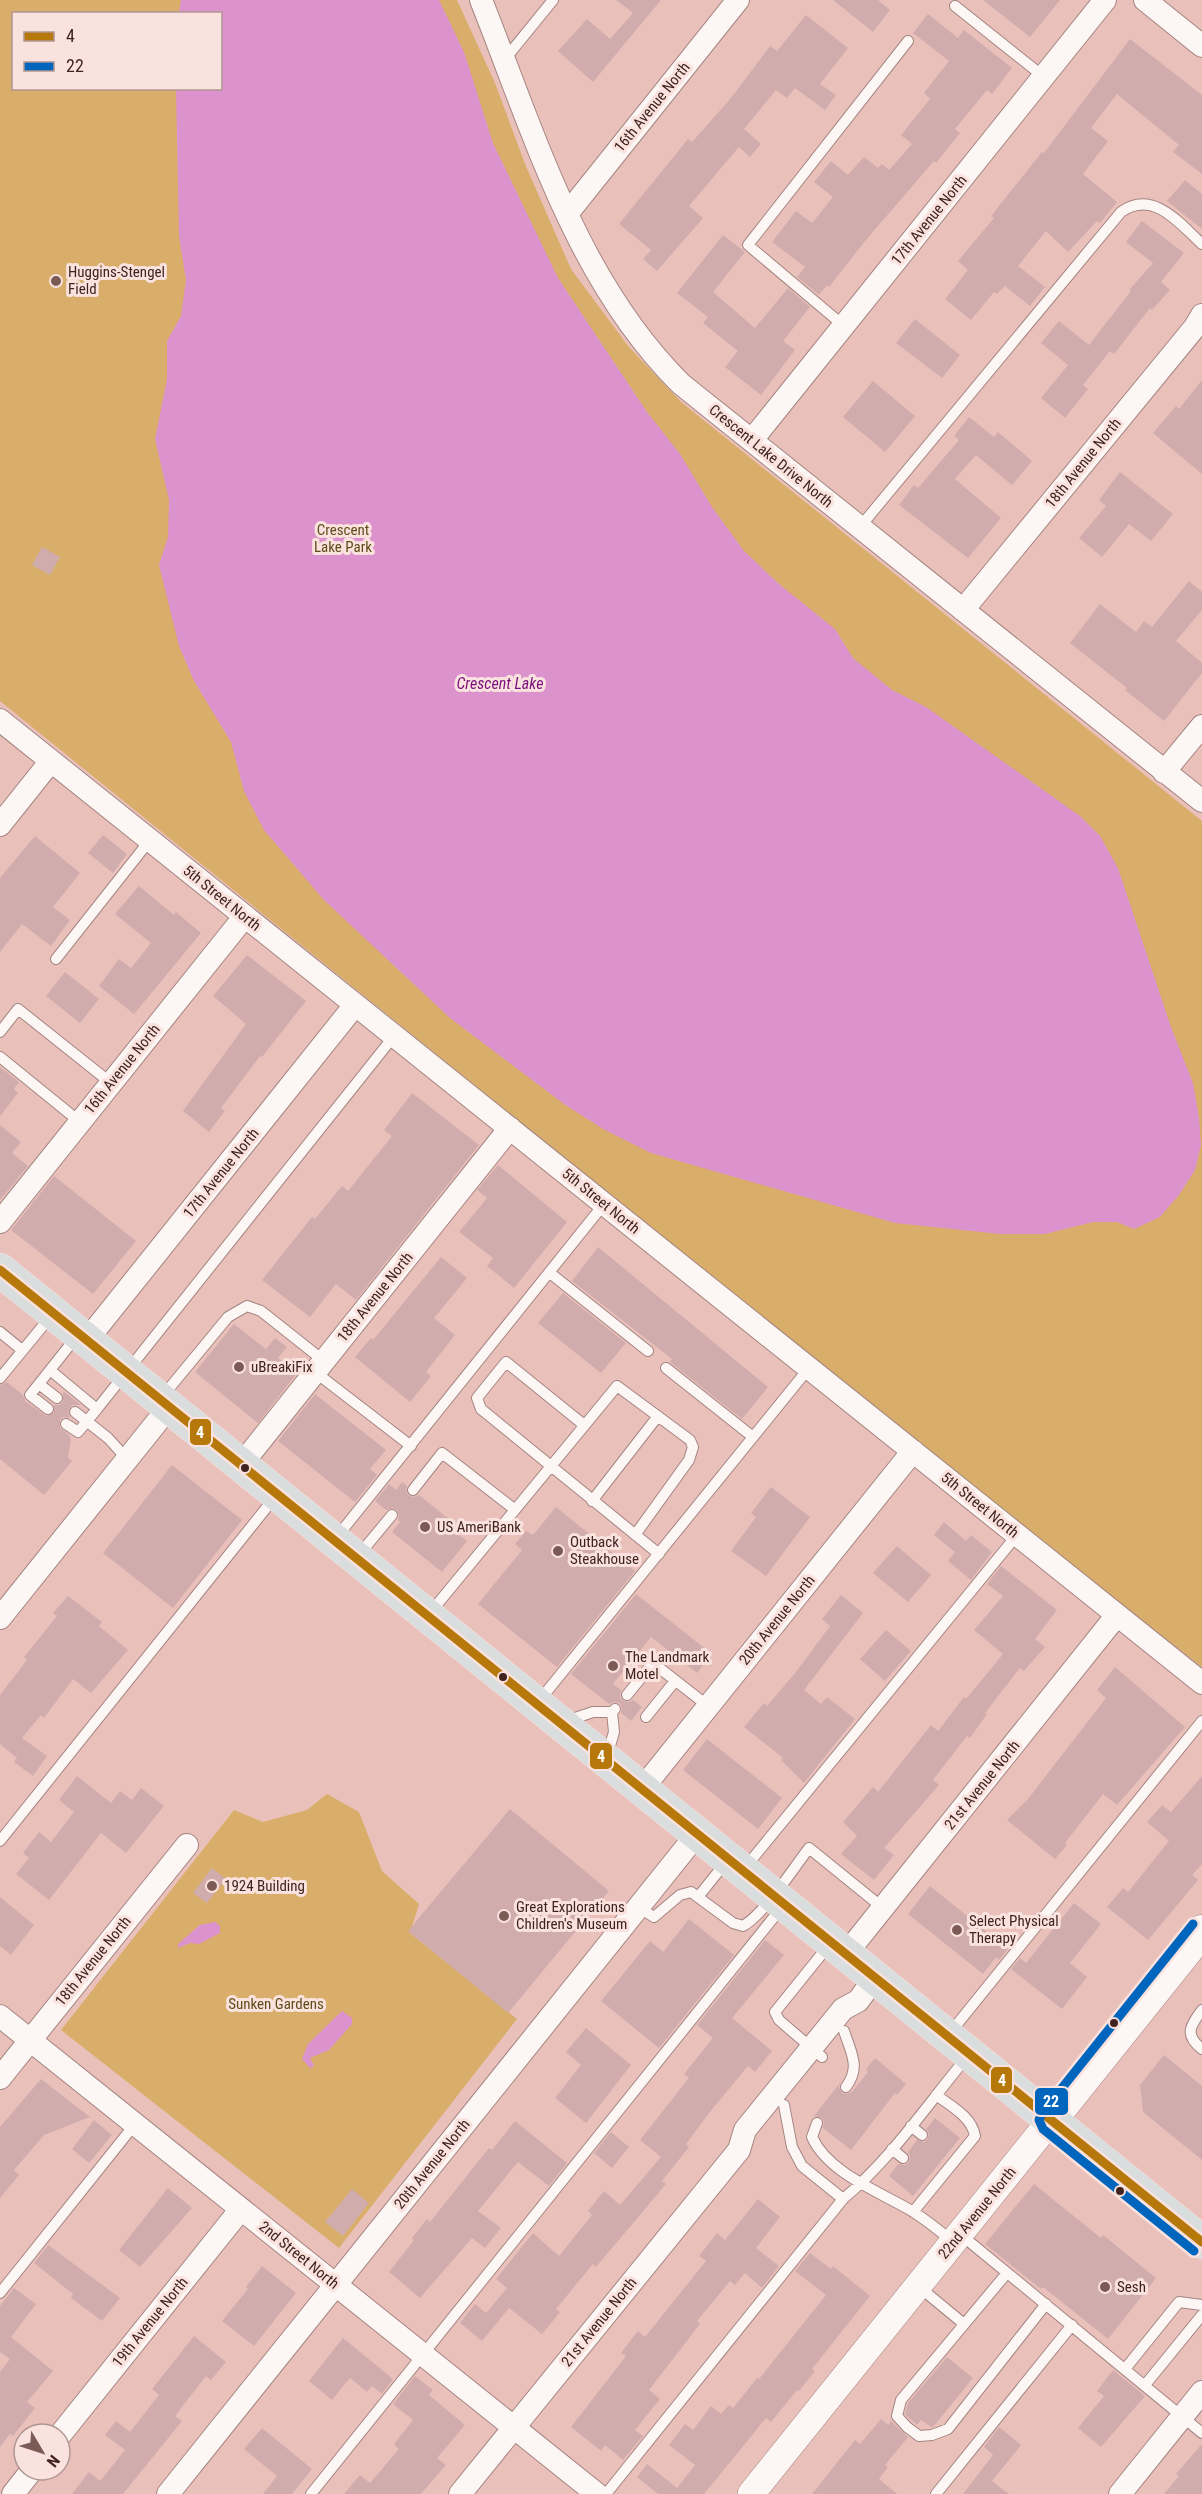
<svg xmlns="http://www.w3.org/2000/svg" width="1202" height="2494" font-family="'Roboto Condensed',sans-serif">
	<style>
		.green { fill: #d9ae6a; fill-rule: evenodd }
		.water { fill: #dc92cd }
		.building { fill: #d1acad }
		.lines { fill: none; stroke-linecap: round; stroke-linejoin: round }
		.service-casing { stroke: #a48581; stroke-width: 12 }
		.minor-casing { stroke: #a48581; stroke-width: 24 }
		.tertiary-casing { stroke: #a48581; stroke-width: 28 }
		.secondary-casing { stroke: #a48581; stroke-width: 33 }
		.primary-casing { stroke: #f6e3e0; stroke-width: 34 }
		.service { stroke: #fcf6f5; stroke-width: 10 }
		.minor { stroke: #fcf6f5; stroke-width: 22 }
		.tertiary { stroke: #fcf6f5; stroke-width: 27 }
		.secondary { stroke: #fcf6f5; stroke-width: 32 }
		.primary { stroke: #d9dddd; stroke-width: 33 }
		.bus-1-casing { stroke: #fae2de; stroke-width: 14 }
		.bus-2-casing { stroke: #fae2de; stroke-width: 14 }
		.bus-1 { stroke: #b7780b; stroke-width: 9 }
		.bus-2 { stroke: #0065bd; stroke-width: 9 }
		.poi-dot { fill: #7c5a56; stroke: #fae2de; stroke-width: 2 }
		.bus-dot { fill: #40231f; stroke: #fae2de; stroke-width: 2 }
		.labels { text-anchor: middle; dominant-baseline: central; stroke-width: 6; stroke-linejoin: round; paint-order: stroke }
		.street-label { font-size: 15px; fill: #40231f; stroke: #fae2de }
		.poi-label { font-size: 15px; fill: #40231f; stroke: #fae2de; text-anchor: start }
		.park-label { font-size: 15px; fill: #604c19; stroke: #fae2de }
		.water-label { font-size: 16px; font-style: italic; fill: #7c0f7e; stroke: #fae2de }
		.line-badge { stroke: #fae2de; stroke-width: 2 }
		.badge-label { font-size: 16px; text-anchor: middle; font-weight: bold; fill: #fff }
	</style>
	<rect width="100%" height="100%" fill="#eac0bb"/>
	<!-- green -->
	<path class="green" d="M0 0H457L495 83 525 164 571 269 628 346 681 402 1202 821V1667L930 1454 0 701ZM14 14H220V88H14Z
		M327 1794 359 1812 382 1871 419 1904 410 1933 517 2019 339 2248 61 2030 234 1810 263 1822 307 1810Z"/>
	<!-- water -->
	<path class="water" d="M181 0H439L464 52 493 143 558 278 647 412 680 454 712 507 744 551 779 584 835 629 853 658 892 690 926 707 1080 816 1100 836 1118 868 1171 1027 1193 1083 1199 1118 1201 1145 1195 1170 1179 1195 1160 1217 1134 1229 1117 1222H1093L1045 1234H1000L895 1223 651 1153 603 1129 564 1104 450 1018 324 900 264 830 244 791 231 742 194 681 179 646 159 565 168 537 169 500 155 439 167 379V341L181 316 186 280 179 236 176 89 220 88V14L179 13Z
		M215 1922 220 1926V1933L199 1944 190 1943 178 1948V1944L200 1925Z
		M342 2011 352 2018V2024L329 2050 310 2058 314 2066 310 2068 302 2059 308 2044Z"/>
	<!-- building -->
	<path class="building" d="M616 0H661L593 82 558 51 587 19 610 39 633 13Z
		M833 0H878L890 10 873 32Z
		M983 0H1060L1030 37Z
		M928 14 958 38 964 30 1012 68 992 94 987 90 955 129 960 133 936 163 934 161 865 241 829 287 827 285 819 295 797 277 805 267 772 242 796 211 812 223 833 197 814 182 831 161 848 175 864 157 878 168 882 164 889 170 912 144 901 135 930 99 924 93 949 61 913 33Z
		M806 15 848 48 820 84 836 95 825 110 795 88 787 98 776 90 744 129 761 144 750 157 739 147 689 206 703 218 657 271 643 259 651 250 619 224 688 139 692 142 731 98 770 46 777 51Z
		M1130 39 1202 95V174L1173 152 1179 145 1117 94 1091 128 1108 141 1083 174 1117 202 1100 223 1097 221 1068 252 1046 231 1018 266 1045 287 1030 306 1005 286 997 294 994 292 971 320 945 299 968 270 958 261 994 218 991 216 1042 152 1044 153Z
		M1185 180 1202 194V229L1167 201Z
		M1142 221 1184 253 1161 282 1170 290 1152 310 1150 308 1114 354 1110 351 1083 385 1088 389 1065 418 1041 398 1068 365 1041 343 1059 321 1089 345 1131 291 1129 290 1153 263 1126 242Z
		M723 235 745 252 713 292 755 328 788 288 810 307 783 341 795 350 761 395 725 367 738 351 703 323 708 317 677 293Z
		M915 319 960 355 942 378 896 343Z
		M1202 380V474L1153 433 1176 406 1179 409Z
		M873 381 915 416 885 452 843 417Z
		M969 417 994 437 998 432 1032 461 1012 485 976 455 955 479 1001 518 968 558 899 505 914 485 918 488 959 440 954 436Z
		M1120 472 1173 514 1151 541 1129 524 1102 557 1079 538 1106 506 1099 500Z
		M42 547 60 557 50 575 32 565Z
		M1189 581 1202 592V610L1176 641 1202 663V673L1164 721 1125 690 1127 688 1070 643 1100 604 1136 632 1144 621 1152 627Z
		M103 835 127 854 113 873 88 853Z
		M35 836 80 873 53 907 70 920 51 946 22 924 0 952V878Z
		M139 886 174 915 176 912 201 933 134 1014 99 986 119 959 131 968 151 943 115 914Z
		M247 955 306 1001 262 1057 260 1056 221 1108 225 1111 209 1132 183 1111 246 1024 213 996Z
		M65 972 99 999 80 1023 46 996Z
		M0 1067 19 1082 14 1089 18 1093 0 1116Z
		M412 1093 479 1145 356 1300 336 1284 310 1317 262 1280 312 1217 315 1219 342 1186 348 1191 392 1136 384 1130Z
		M0 1125 21 1142 12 1153 28 1166 0 1200Z
		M498 1165 567 1222 514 1288 487 1266 493 1258 459 1232 487 1198 477 1190Z
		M54 1176 136 1241 93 1294 11 1230Z
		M598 1247 768 1387 742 1419 670 1362 672 1359 572 1281Z
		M441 1257 467 1278 434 1318 455 1335 426 1372 431 1376 410 1402 355 1357 371 1338 373 1340Z
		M563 1293 626 1343 601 1373 538 1323Z
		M234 1324 266 1349 275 1338 287 1347 278 1358 297 1373 258 1423 195 1372Z
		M7 1382 23 1395 25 1401 46 1416 54 1413V1405H59L63 1402V1391L81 1405H72L68 1412 70 1418 63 1417 60 1420V1428L69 1435 71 1440 68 1457 72 1461 44 1495 0 1459V1385Z
		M315 1394 386 1450 370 1469 377 1475 355 1502 278 1441Z
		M172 1465 242 1520 173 1608 103 1553Z
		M402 1482 407 1486 406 1490 408 1495 413 1497 419 1495 455 1524 451 1529 467 1541 442 1572 392 1532 400 1522 398 1520 399 1516 397 1510 393 1508 386 1510 375 1501 389 1484 396 1490Z
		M771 1487 810 1517 766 1576 731 1551 756 1517 751 1513Z
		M556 1507 635 1571 557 1667 478 1604 522 1550 515 1544 526 1531 533 1535Z
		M944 1522 966 1541 971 1535 992 1552 971 1580 948 1561 955 1552 934 1535Z
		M897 1546 931 1575 908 1602 873 1573Z
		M1001 1566 1057 1610 1035 1639 1045 1647 1024 1671 1020 1668 985 1713 987 1714 970 1738 967 1736 933 1780 939 1785 884 1848 894 1855 874 1880 841 1854 857 1836 843 1822 873 1787 878 1792 931 1725 938 1731 964 1697 966 1699 1003 1654 974 1630 1003 1596 987 1584Z
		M636 1594 712 1654 697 1673 651 1637 613 1684 621 1690 620 1697 623 1701 629 1702 633 1700 642 1707 631 1721 621 1713 622 1708 620 1703 614 1702 609 1704 571 1674Z
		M841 1595 863 1613 804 1690 821 1704 827 1697 855 1719 804 1783 781 1760 783 1758 744 1727 764 1703 767 1706 796 1672 830 1626 822 1619Z
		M68 1596 102 1622 99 1626 128 1650 91 1693 73 1679 44 1718 41 1715 22 1738 47 1756 33 1776 14 1762 17 1758 0 1744V1695L27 1660 24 1657 57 1616 53 1613Z
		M886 1630 911 1651 885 1681 860 1659Z
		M1115 1667 1185 1727 1117 1805 1103 1794 1065 1843 1067 1845 1055 1859 1007 1820 1028 1799 1106 1698 1097 1690Z
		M707 1739 782 1798 758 1829 683 1770Z
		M77 1776 111 1803 120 1791 132 1800 141 1788 164 1806 126 1853 101 1833 49 1900 16 1874 29 1858 23 1853 39 1832 51 1842 74 1812 59 1800Z
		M1202 1776V1864L1192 1875 1198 1880 1148 1940 1107 1907 1123 1888 1128 1892 1169 1841 1147 1822 1162 1805 1171 1812Z
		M510 1809 609 1891 508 2013 408 1931Z
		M212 1868 226 1879 207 1903 193 1893Z
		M930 1886 1008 1949 999 1960 996 1957 983 1974 908 1914Z
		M0 1897 34 1925 11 1955 0 1946Z
		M1074 1903 1101 1924 1070 1963 1087 1977 1062 2009 1011 1969 1020 1958 1026 1963Z
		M689 1919 734 1955 659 2048 601 2001 650 1941 663 1952Z
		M765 1940 784 1955 732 2018 772 2051 755 2072 748 2066 709 2113 686 2144 689 2147 662 2181 666 2184 596 2267 593 2264 556 2309 560 2312 542 2334 509 2308 482 2341 460 2323 475 2304 486 2313 507 2288 496 2279 533 2233 559 2256 592 2215 588 2211 604 2191 620 2205 661 2157 640 2140 689 2078 684 2074 713 2038 697 2025Z
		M586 2028 631 2065 586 2123 555 2098 581 2065 566 2052Z
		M1164 2055 1202 2086V2160L1143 2112 1140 2085Z
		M875 2058 906 2084 897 2095 895 2093 851 2150 823 2128 824 2122 822 2118 814 2116 840 2083 839 2087 842 2093 846 2094 852 2092 868 2072 866 2069Z
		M41 2079 90 2117 44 2135 14 2170 19 2175 0 2198V2127Z
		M935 2118 960 2138 913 2196 889 2176 898 2164 905 2165 909 2162 910 2156 908 2152 917 2140 924 2142 928 2139 929 2133 926 2129Z
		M94 2120 112 2135 89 2163 72 2149Z
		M515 2121 567 2163 549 2186 518 2162 478 2211 501 2228 485 2248 472 2238 420 2298 389 2272 414 2240 412 2238 427 2219 430 2222 489 2148 492 2150Z
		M611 2132 629 2147 612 2168 594 2153Z
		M1034 2184 1101 2238 1103 2235 1156 2278 1108 2339 1043 2287 1041 2289 985 2244Z
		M168 2188 192 2208 140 2267 119 2250Z
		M352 2189 369 2203 343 2236 325 2222Z
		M758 2199 780 2217 756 2248 779 2266 762 2288 745 2273 735 2285 730 2281 697 2321 700 2324 649 2390 660 2399 635 2430 643 2436 623 2460 605 2445 601 2451 571 2427 626 2356 621 2353 638 2331 645 2337 706 2261 699 2256 717 2233 725 2240Z
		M48 2245 120 2298 102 2321 71 2298 73 2294 34 2263Z
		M810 2253 831 2269 833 2266 870 2296 812 2369 815 2371 799 2391 797 2390 771 2422 766 2418 704 2494H658L637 2477 647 2464 677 2488 695 2465 669 2445 685 2424 693 2430 711 2406 721 2414 729 2405 733 2408 757 2378 759 2379 826 2295 795 2271Z
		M262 2266 296 2293 254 2346 222 2321 248 2289 246 2287Z
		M14 2288 36 2304 11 2337 53 2371 27 2402 35 2408 13 2436 10 2434 0 2447V2372L10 2359 0 2352V2306Z
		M194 2336 226 2362 211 2380 206 2376 175 2416 182 2421 123 2494H72L89 2472 100 2481 125 2450 105 2435 116 2421 130 2432 159 2395 152 2389Z
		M343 2338 393 2379 382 2394 372 2386 367 2392 350 2378 332 2400 309 2381Z
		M947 2357 973 2378 933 2427H931L921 2420 917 2425 905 2414 908 2403Z
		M1113 2370 1145 2396 1101 2447 1078 2428 1104 2396 1097 2391Z
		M415 2376 433 2390 429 2395 465 2425 437 2458 446 2465 421 2494H344L360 2475 370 2483 399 2449 394 2444 413 2420 393 2404Z
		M881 2419 888 2425 891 2421 908 2437 885 2465 888 2467 879 2479 897 2494H812L855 2440 860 2444Z
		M999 2427 1021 2445 992 2481 1009 2494H963L993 2455 984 2447Z
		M262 2428 312 2469 292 2494H263L277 2476 244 2449Z
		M1202 2444V2494H1164L1179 2476 1176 2474Z"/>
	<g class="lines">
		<defs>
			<path id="service" d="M955 6 1044 77
				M505 59 553 0
				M844 326 748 245 908 41
				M860 527 1121 212C1153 189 1179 223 1202 244
				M56 959 150 840
				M0 1032 18 1009 111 1083
				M0 1057 80 1122
				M550 1273 648 1351
				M0 1332 22 1350
				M77 1336 50 1370 97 1409 394 1036
				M666 1368 753 1437
				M315 1372 411 1446
				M0 1378 51 1316
				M39 1384 57 1398
				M162 1397 228 1317 247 1306 261 1311 324 1361
				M48 1409 30 1395 50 1370
				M75 1412 108 1438 127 1459
				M66 1424 78 1432 97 1409
				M584 1425 506 1362 477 1398 481 1409 659 1554
				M413 1490 442 1453 514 1509
				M592 1501 658 1416
				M336 1538 604 1204
				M358 1556 392 1515
				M430 1613 617 1386 690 1440 693 1447 689 1460 635 1535
				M627 1695 653 1663 708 1706
				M539 1701 809 1368
				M646 1717 675 1681
				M566 1721 593 1712H612L615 1709
				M607 1756 614 1732 612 1712
				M0 1841 275 1497
				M744 1869 1017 1535
				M698 1897 726 1862
				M638 1907 654 1917 680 1895 691 1892 733 1923 743 1926C764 1914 793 1869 809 1848L883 1908
				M1202 2010C1190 2026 1184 2035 1202 2049
				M844 2031C851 2053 861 2067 846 2087
				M950 2033 1202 1721
				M822 2057 779 2020 775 2012 829 1945
				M784 2105 792 2147 802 2166 843 2199
				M817 2123 812 2137C828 2173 880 2192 912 2211 926 2220 940 2231 953 2242
				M911 2126 922 2135
				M892 2149 903 2158
				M913 2212 975 2136C972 2117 951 2106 936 2095
				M960 2234 1202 2433
				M1007 2273 901 2400 897 2416 907 2427 919 2436 932 2435 948 2429 1046 2304
				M918 2286 964 2324
				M0 2293 135 2124
				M1125 2369 1179 2302 1202 2305
				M1145 2385 1202 2315
				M311 2494 782 1907
				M606 2494 843 2199C891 2159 927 2105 967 2057
				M936 2494 1072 2325"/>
			<path id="minor" d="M481 0C534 133 577 281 681 384L1202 801
				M1145 0 1202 46
				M567 214 738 0
				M752 440 1105 0
				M963 610 1195 327 1202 315
				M0 720 1202 1683
				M1164 772 1202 726
				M0 825 51 761
				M0 1222 245 916
				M87 1340 355 1005
				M241 1465 510 1128
				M0 1618 169 1407
				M642 1789 913 1451
				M846 1954 1117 1615
				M0 2016 597 2494
				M0 2078 187 1845
				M60 2435 241 2209
				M13 2494 32 2470
				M168 2494 697 1834
				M460 2494 739 2150 745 2130 843 2009 858 2001 875 1978
				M1120 2494 1202 2392"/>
			<path id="tertiary" d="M751 2494 1051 2120"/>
			<path id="secondary" d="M1051 2120 1202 1931"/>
			<path id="primary" d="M0 1270 1202 2242"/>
		</defs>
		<!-- service casing -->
		<use href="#service" class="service-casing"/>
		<!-- minor casing -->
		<use href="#minor" class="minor-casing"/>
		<!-- tertiary casing -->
		<use href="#tertiary" class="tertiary-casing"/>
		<!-- secondary casing -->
		<use href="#secondary" class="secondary-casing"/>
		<!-- primary casing -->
		<use href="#primary" class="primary-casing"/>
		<!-- service -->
		<use href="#service" class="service"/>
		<!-- minor -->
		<use href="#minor" class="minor"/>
		<!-- tertiary -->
		<use href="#tertiary" class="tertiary"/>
		<!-- secondary -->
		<use href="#secondary" class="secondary"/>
		<!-- primary -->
		<use href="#primary" class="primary"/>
		<defs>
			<path id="bus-1" d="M0 1270 1202 2242"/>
			<path id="bus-2" d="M1193 1924 1042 2113 1039 2120 1043 2129 1194 2251"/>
		</defs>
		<!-- bus-1 casing -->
		<use href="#bus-1" class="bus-1-casing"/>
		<!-- bus-2 casing -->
		<use href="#bus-2" class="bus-2-casing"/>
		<!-- bus-1 -->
		<use href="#bus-1" class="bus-1"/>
		<!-- bus-2 -->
		<use href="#bus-2" class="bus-2"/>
	</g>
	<!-- markers -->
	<g class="poi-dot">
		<circle cx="56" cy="281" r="6"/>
		<circle cx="239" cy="1367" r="6"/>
		<circle cx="425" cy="1527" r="6"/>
		<circle cx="558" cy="1551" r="6"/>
		<circle cx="613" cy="1666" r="6"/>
		<circle cx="212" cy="1886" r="6"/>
		<circle cx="504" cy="1916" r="6"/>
		<circle cx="957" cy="1930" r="6"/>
		<circle cx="1105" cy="2287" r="6"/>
	</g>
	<g class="bus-dot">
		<circle cx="245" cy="1468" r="5"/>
		<circle cx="503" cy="1677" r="5"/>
		<circle cx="1114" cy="2023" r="5"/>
		<circle cx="1120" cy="2191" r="5"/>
	</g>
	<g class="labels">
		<!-- street labels -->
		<g class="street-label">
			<text transform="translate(652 107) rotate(-51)">16th Avenue North</text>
			<text transform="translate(929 220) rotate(-51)">17th Avenue North</text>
			<text transform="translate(771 456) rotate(39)">Crescent Lake Drive North</text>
			<text transform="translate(1083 463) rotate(-51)">18th Avenue North</text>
			<text transform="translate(222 898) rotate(39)">5th Street North</text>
			<text transform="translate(122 1069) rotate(-51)">16th Avenue North</text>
			<text transform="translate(221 1173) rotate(-51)">17th Avenue North</text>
			<text transform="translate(601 1201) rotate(39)">5th Street North</text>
			<text transform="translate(375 1297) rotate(-51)">18th Avenue North</text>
			<text transform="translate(980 1505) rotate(39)">5th Street North</text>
			<text transform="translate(777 1620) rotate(-51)">20th Avenue North</text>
			<text transform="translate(982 1785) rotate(-51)">21st Avenue North</text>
			<text transform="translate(93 1961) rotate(-51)">18th Avenue North</text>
			<text transform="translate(432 2164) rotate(-51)">20th Avenue North</text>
			<text transform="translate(977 2213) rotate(-51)">22nd Avenue North</text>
			<text transform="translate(299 2255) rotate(39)">2nd Street North</text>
			<text transform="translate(150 2322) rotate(-51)">19th Avenue North</text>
			<text transform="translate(599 2322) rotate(-51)">21st Avenue North</text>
		</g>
		<!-- poi labels -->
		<g class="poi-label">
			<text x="68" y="272">Huggins-Stengel<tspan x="68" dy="17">Field</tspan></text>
			<text x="251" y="1367">uBreakiFix</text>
			<text x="437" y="1527">US AmeriBank</text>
			<text x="570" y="1542">Outback<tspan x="570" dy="17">Steakhouse</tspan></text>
			<text x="625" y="1657">The Landmark<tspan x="625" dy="17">Motel</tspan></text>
			<text x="224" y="1886">1924 Building</text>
			<text x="516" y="1907">Great Explorations<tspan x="516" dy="17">Children's Museum</tspan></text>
			<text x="969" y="1921">Select Physical<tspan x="969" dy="17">Therapy</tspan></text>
			<text x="1117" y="2287">Sesh</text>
		</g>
		<!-- park labels -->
		<g class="park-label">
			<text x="343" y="530">Crescent<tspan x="343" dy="17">Lake Park</tspan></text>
			<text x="276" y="2004">Sunken Gardens</text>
		</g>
		<!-- water labels -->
		<g class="water-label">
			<text x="500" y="683">Crescent Lake</text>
		</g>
	</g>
	<g class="line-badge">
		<rect x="189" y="1418" width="23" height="28" rx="6" fill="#b7780b"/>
		<rect x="589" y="1742" width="24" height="28" rx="6" fill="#b7780b"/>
		<rect x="990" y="2066" width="23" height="28" rx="6" fill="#b7780b"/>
		<rect x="1034" y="2087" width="35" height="29" rx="6" fill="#0065bd"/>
	</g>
	<g class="badge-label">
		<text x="200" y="1438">4</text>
		<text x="601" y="1762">4</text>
		<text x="1002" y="2086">4</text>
		<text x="1051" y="2107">22</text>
	</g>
	<!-- legend -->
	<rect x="12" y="12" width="210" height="78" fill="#fae2de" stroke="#b09692" stroke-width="1.5"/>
	<rect x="24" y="32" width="30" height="9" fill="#b7780b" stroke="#b09692" stroke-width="1.5"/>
	<text x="66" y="42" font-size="18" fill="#40231f">4</text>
	<rect x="24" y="62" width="30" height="9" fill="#0065bd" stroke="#b09692" stroke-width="1.5"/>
	<text x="66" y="72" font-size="18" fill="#40231f">22</text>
	<!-- north arrow -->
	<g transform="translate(42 2452) rotate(129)"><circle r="28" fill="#fae2de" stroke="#b09692" stroke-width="1.5"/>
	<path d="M0-4.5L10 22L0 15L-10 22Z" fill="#7c5a56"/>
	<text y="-9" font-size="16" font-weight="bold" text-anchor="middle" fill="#40231f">N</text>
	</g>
</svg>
